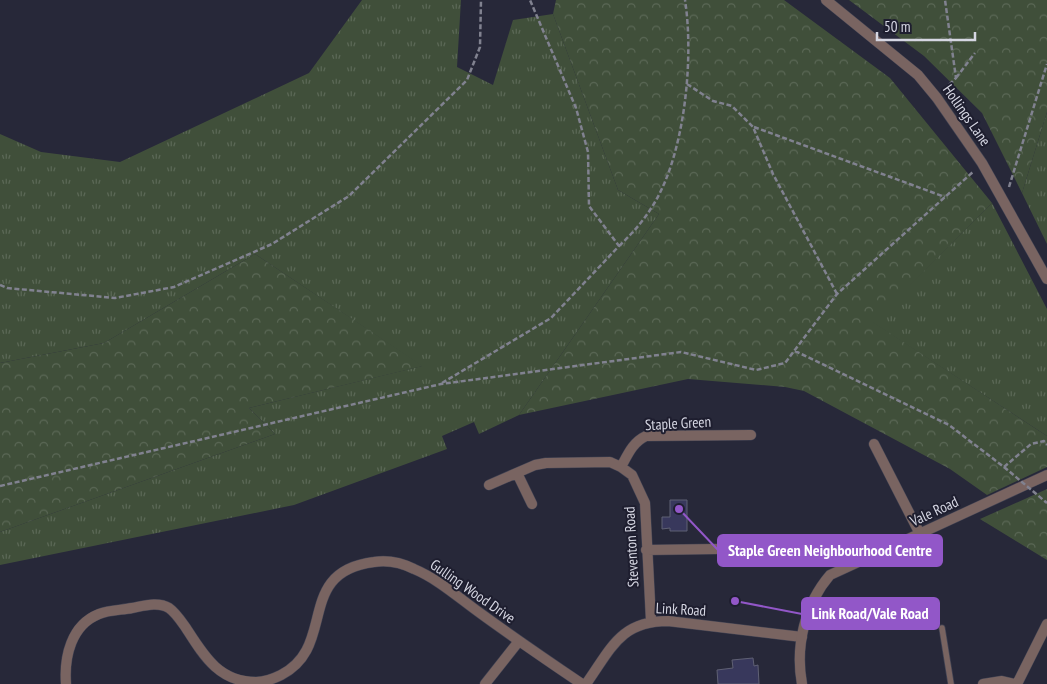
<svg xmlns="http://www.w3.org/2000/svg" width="1047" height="684" font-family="'PT Sans Narrow',sans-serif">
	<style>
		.grass { fill: url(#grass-tufts) }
		.forest { fill: url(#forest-crowns) }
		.building { fill: #38385c; stroke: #5f6074 }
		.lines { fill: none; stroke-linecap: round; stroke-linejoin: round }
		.service-casing { stroke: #434454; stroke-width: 7 }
		.minor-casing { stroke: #434454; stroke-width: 11 }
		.tertiary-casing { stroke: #434454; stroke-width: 11 }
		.path { stroke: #818290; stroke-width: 2.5; stroke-dasharray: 5 2.5; stroke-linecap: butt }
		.service { stroke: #796461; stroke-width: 5.5 }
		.minor { stroke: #796461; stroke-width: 10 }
		.tertiary { stroke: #796461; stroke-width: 10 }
		.path-bridge { stroke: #818290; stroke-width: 2.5; stroke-dasharray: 5 2.5; stroke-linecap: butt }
		.labels { text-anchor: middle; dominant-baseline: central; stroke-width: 4; stroke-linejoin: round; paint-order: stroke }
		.street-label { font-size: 15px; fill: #d6d7e3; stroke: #1e1e2f }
		.leader { fill: none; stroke: #9257c8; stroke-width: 2 }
		.callout-dot { fill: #9257c8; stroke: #1e1e2f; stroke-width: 2 }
		.callout { fill: #9257c8; stroke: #9257c8; stroke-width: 2 }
		.callout-label { font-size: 16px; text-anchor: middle; font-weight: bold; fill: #fff }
	</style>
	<defs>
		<pattern id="grass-tufts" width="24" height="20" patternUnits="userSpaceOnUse" patternTransform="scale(1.25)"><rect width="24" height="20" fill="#404f3a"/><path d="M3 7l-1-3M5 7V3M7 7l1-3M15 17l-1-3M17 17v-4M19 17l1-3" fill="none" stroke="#5b6856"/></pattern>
		<pattern id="forest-crowns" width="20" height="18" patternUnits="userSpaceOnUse" patternTransform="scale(1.25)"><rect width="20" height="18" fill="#404f3a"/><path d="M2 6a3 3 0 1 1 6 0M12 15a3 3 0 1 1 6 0" fill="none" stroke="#5b6856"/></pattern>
	</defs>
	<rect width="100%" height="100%" fill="#272839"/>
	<!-- grass -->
	<path class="grass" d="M362 0H461L457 67 493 85 513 20 553 14 618 190 659 214 519 415 479 434 474 422 442 436 447 449 294 505 0 565V532L275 434 249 408 422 366 255 254 104 343 0 363V134L41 152 120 162 309 73Z
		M1047 112V244L1022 193Z
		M992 203 1047 309V436L872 322Z"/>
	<!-- forest -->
	<path class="forest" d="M556 0H784L890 78 992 203 873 322 1047 436V467L987 495 950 469 804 391 785 387 688 379 519 415 659 214 618 190 553 14Z
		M849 0H1047V112L1022 193 982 113 924 56Z
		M255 254 423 366 249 408 275 434 0 532V363L104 343Z
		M1047 489V560L980 519Z"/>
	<!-- building -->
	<path class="building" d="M670 500H687V531H670V528L662 529V517H670Z
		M753 658 754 666 758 665 759 684H718L717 670 733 668 732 660Z"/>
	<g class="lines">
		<defs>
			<path id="service" d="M942 628 951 684"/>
			<path id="minor" d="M874 444 920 534
				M621 467C628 454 633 442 646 436L751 435
				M517 473 532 504
				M489 485 535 465 546 463 610 462 621 467 632 475 645 503 651 621
				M646 550 716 549
				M66 684C64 657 71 625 99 614 109 610 122 610 132 608 143 606 158 601 169 608 176 613 181 621 186 628 204 656 219 682 256 682 265 682 273 679 281 675 338 646 294 572 374 562 387 560 402 563 414 569 438 579 459 598 480 613 513 637 548 661 582 684
				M485 684 519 641
				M586 684C611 649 620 621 668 621L802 637
				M983 684 1002 681 1015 684
				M1017 684 1047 624"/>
			<path id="tertiary" d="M826 0 918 75 937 98 982 163 1047 279
				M802 684C795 646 805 604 830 575L1047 475"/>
		</defs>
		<!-- service casing -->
		<use href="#service" class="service-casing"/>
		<!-- minor casing -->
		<use href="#minor" class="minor-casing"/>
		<!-- tertiary casing -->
		<use href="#tertiary" class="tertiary-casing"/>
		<!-- path -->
		<path class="path" d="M956 78 975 53
			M687 84 713 101 732 106 753 127 773 174 837 294
			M944 90 956 78 945 0
			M754 127 945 197
			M1009 187 1047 64
			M619 246C633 233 645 219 655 202 685 151 694 58 685 0
			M0 285 7 288 115 298 174 287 272 244 349 196 467 80 480 47 481 0
			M795 351 949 425 1004 467 1031 444 1044 441 1047 445
			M442 383 551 318 619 246 589 206 588 152 576 108 530 0
			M0 486 441 384 681 352 756 370 785 363 837 294 974 171"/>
		<!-- service -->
		<use href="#service" class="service"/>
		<!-- minor -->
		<use href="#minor" class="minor"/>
		<!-- tertiary -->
		<use href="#tertiary" class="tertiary"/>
		<!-- path-bridge -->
		<path class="path-bridge" d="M1004 467 1047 503"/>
	</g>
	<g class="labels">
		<!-- street labels -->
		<g class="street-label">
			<text transform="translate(967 115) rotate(55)">Hollings Lane</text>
			<text transform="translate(678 423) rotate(-3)">Staple Green</text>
			<text transform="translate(934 511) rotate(-25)">Vale Road</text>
			<text transform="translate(631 547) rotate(-93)">Steventon Road</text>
			<text transform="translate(473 591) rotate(35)">Gulling Wood Drive</text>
			<text transform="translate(681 609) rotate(3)">Link Road</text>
		</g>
	</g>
	<!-- callouts -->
	<path class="leader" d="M679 509L718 550M735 601L802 614"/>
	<g class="callout-dot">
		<circle cx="679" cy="509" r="5"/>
		<circle cx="735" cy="601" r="5"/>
	</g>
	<g class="callout">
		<rect x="718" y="535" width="224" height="31" rx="5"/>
		<rect x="802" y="598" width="137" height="31" rx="5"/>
	</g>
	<g class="callout-label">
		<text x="830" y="556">Staple Green Neighbourhood Centre</text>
		<text x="870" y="619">Link Road/Vale Road</text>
	</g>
	<!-- scale -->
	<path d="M877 32v8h98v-8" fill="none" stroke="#d6d7e3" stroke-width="2.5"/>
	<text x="884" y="32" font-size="15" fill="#d6d7e3" stroke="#1e1e2f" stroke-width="4" paint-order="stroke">50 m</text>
</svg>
